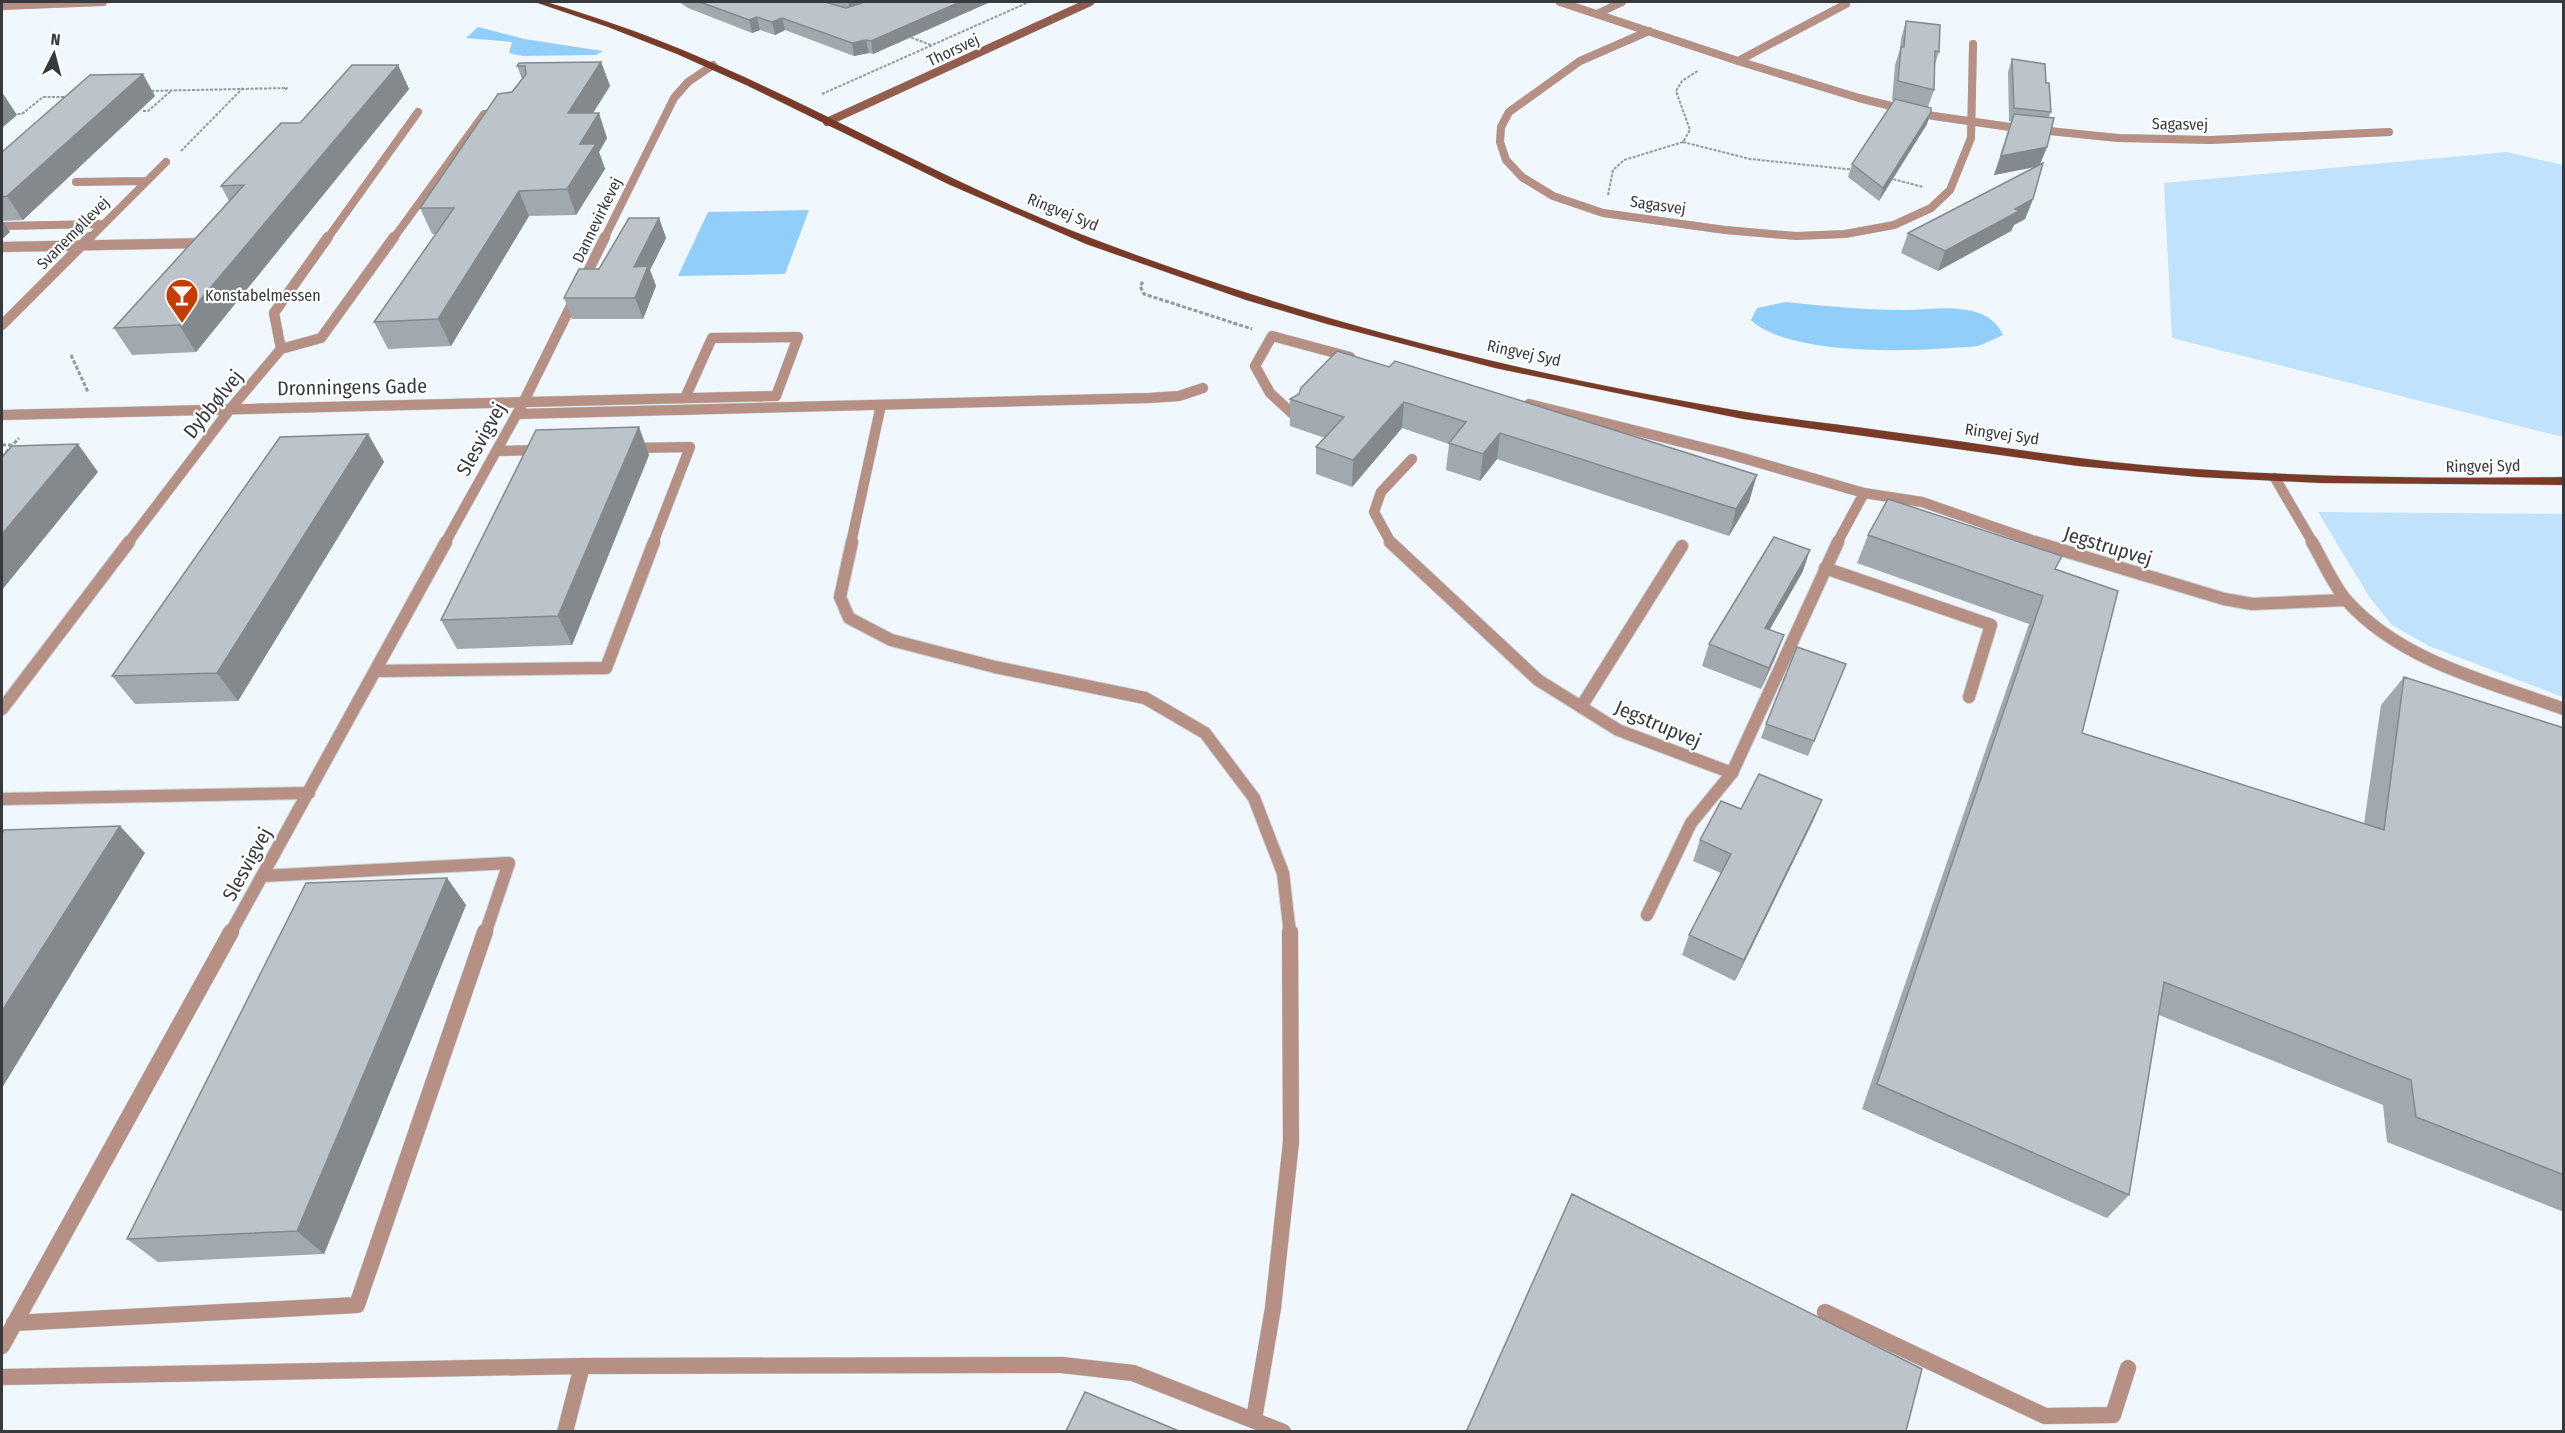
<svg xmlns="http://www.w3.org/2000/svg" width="2565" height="1433" font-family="'Fira Sans Condensed',sans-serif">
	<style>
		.green { fill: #c0e2fd }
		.water { fill: #92cefa }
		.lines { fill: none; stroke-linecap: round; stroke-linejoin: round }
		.lane-far3-casing { stroke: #cbd2d7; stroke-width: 8 }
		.lane-far2-casing { stroke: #cbd2d7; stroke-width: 11 }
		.lane-far1-casing { stroke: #cbd2d7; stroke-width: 14 }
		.lane-casing { stroke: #cbd2d7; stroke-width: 17 }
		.street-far2-casing { stroke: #cbd2d7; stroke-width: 8 }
		.street-far1-casing { stroke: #cbd2d7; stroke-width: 11 }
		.street-casing { stroke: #cbd2d7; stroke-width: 14 }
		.secondary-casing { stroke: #cbd2d7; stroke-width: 8 }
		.primary-casing { stroke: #cbd2d7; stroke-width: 1 }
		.path-far1 { stroke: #94999d; stroke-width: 2; stroke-dasharray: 3 1.5; stroke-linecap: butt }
		.path { stroke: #94999d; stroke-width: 3; stroke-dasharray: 4 2; stroke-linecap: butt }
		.lane-far3 { stroke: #b69084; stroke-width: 8 }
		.lane-far2 { stroke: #b69084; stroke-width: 10 }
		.lane-far1 { stroke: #b69084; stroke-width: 12 }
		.lane { stroke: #b69084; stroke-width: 16 }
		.street-far2 { stroke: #b69084; stroke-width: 8 }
		.street-far1 { stroke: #b69084; stroke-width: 10 }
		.street { stroke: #b69084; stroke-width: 12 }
		.secondary { stroke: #935e4e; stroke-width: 8 }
		.primary { fill: #793a27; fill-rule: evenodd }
		.wall { fill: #a2a9ae }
		.shaded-wall { fill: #84898d }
		.building { fill: #bcc4ca; stroke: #84898d; stroke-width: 1.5 }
		.labels { text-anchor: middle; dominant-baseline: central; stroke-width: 4.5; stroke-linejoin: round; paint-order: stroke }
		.far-street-label { font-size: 16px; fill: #373a3c; stroke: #fff }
		.far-poi-label { font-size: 16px; fill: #373a3c; stroke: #fff; text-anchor: start }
		.street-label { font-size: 20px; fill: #373a3c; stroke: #fff }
	</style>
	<rect width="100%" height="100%" fill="#f0f8fe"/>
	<!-- green -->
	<path class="green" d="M2507 152 2563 165V437L2172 338 2164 183Z
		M2318 512 2563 514V697L2429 646 2392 625 2370 598Z"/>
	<!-- water -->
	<path class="water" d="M478 27 524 39 603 51 596 55 522 56 509 53 512 42 466 38Z
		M809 210 785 274 678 276 708 212Z
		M1786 302C1825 306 1864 310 1902 310 1924 310 1945 306 1967 310 1984 313 1996 320 2003 335 1996 338 1988 342 1981 345 1971 348 1959 347 1949 348 1902 352 1786 354 1751 320L1757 308Z"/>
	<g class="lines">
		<defs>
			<path id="lane-far3" d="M76 182 146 181
				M2 226 103 224
				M89 239 166 162
				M327 239 418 112
				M393 239 484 114 500 113
				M604 239 674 98 688 82 713 65"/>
			<path id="lane-far2" d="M2 247 206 243
				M2 325 90 237
				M281 349 321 338 394 237
				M517 414 1149 398 1179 396 1203 388
				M2 415 776 396 798 337 712 338 685 398
				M633 448 690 447 653 543
				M496 451 540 450
				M128 543 231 408 281 349 274 313 328 237
				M445 543 524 401 605 237
				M851 543 881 405"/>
			<path id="lane-far1" d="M852 542 840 597 849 618 891 640 995 667 1145 698 1205 733 1254 798 1283 873 1290 934
				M1825 568 1991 625 1969 697
				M376 671 606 668 654 542
				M1581 707 1682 546
				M2 709 129 542
				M2 799 309 793
				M262 876 509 863 485 934
				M1647 915 1691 823 1732 773
				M230 934 446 542"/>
			<path id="lane" d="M1825 1312 2045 1416 2113 1415 2128 1368
				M14 1323 357 1305 485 932
				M2 1346 231 932
				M2 1377 582 1366 1062 1365 1133 1373 1283 1432
				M1254 1419 1273 1308 1291 1142 1290 932
				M565 1432 582 1366"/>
			<path id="street-far2" d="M1560 2 1738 61 1859 98 1927 115 2010 127 2118 138 2211 140 2389 132
				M2 6 103 2
				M1597 14 1622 2
				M1649 31 1580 61 1509 112 1501 127 1500 142 1506 160 1522 177 1553 196 1603 213 1725 230 1796 236 1845 234 1894 225 1931 208 1950 190 1971 138 1973 44
				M1738 61 1846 4"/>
			<path id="street-far1" d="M1529 404 1725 453 1864 493 1837 543
				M1294 415 1270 393 1255 366 1272 336 1350 357
				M2275 478 2313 543
				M1864 493 1922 502 2040 543
				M1391 543 1374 512 1381 492 1412 459"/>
			<path id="street" d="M1390 542 1538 680 1618 730 1732 773 1838 542
				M2035 542 2224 599 2252 604 2346 600
				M2312 542C2323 561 2333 585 2347 601 2402 662 2490 682 2564 709"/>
			<path id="secondary" d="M827 122 1090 2"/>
			<path id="primary" d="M535 2H546C593 16 639 32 685 51 824 109 954 187 1096 240 1305 320 1525 375 1746 412 1795 420 1844 425 1892 432 1976 443 2059 457 2143 465 2283 477 2423 479 2564 477V485L2320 483 2199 477 2078 466 1743 419 1495 368 1327 324 1246 300 1086 244 948 184 746 85 677 54 608 27Z"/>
		</defs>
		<!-- lane-far3 casing -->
		<use href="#lane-far3" class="lane-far3-casing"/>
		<!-- lane-far2 casing -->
		<use href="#lane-far2" class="lane-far2-casing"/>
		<!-- lane-far1 casing -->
		<use href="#lane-far1" class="lane-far1-casing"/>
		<!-- lane casing -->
		<use href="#lane" class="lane-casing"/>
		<!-- street-far2 casing -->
		<use href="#street-far2" class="street-far2-casing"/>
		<!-- street-far1 casing -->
		<use href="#street-far1" class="street-far1-casing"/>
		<!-- street casing -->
		<use href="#street" class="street-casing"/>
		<!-- secondary casing -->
		<use href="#secondary" class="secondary-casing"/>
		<!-- primary casing -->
		<use href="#primary" class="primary-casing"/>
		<!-- path-far1 -->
		<path class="path-far1" d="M907 36 931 45
			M147 91 287 88 284 91
			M822 94 1029 2
			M143 111H148L171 91
			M13 114H22L43 97H69
			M1683 142 1750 159 1856 170
			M181 151 243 88
			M1889 178 1923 187
			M1608 195 1613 170 1624 160 1683 142 1690 130 1676 91 1682 81 1699 70"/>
		<!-- path -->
		<path class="path" d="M1143 282 1140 286 1144 294 1252 329
			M71 355 88 392
			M2 445H13
			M2 457 19 438"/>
		<!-- lane-far3 -->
		<use href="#lane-far3" class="lane-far3"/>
		<!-- lane-far2 -->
		<use href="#lane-far2" class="lane-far2"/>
		<!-- lane-far1 -->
		<use href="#lane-far1" class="lane-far1"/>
		<!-- lane -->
		<use href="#lane" class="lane"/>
		<!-- street-far2 -->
		<use href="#street-far2" class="street-far2"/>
		<!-- street-far1 -->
		<use href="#street-far1" class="street-far1"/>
		<!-- street -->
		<use href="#street" class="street"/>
		<!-- secondary -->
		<use href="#secondary" class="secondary"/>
		<!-- primary -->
		<use href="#primary" class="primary"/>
	</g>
	<!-- wall -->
	<path class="wall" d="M679 2H825L846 8H847L827 2H990L873 54 869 53 854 56 785 30 775 35 760 30 752 33 688 8Z
		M1906 21 1939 52 1935 64 1934 90 1928 107 1927 124 1879 201 1848 177 1852 164 1894 100H1892L1895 65 1900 49 1901 39Z
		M2012 59 2046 83 2051 112 2049 117 2047 147 2040 165 2033 199 2025 219 2014 225 2011 231 1938 271 1901 253 1908 233 2035 167 1994 175 2011 121H2009L2008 72Z
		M601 62 610 86 593 113 607 138 599 152 605 169 576 215 529 216 451 346 388 349 374 322 436 234H432L420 208 522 79 517 66Z
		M398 65 409 89 196 352 132 355 114 328 229 201 221 186 300 123Z
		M155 96 23 220 2 221 10 232 2 239V152Z
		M659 218 666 238 650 270 656 286 643 319H572L564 298Z
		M1337 351 1749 502 1729 536 1497 459 1480 481 1446 470 1449 444 1402 428 1352 487 1316 474V447L1325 438 1290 426V399L1299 394Z
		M639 427 649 455 572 645 457 649 441 620Z
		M368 434 384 462 238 701 135 704 112 676Z
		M1868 535 2056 569 2082 733 2364 824 2381 705 2404 677 2564 728V1212L2387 1142 2383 1105 2159 1015 2129 1195 2107 1218 1862 1109 2029 624 1857 563Z
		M1803 571 1769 630 1776 656 1761 689 1702 666 1709 644Z
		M1846 664 1808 756 1761 738 1766 724Z
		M1822 800 1813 821 1735 981 1682 955 1689 935 1721 873 1693 861 1700 840 1741 809Z
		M447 878 466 905 324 1254 158 1262 127 1239Z"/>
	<!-- shaded-wall -->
	<path class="shaded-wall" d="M848 2H869L850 9Z
		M960 2H990L873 54 871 41Z
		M757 17 760 30 752 33 749 20Z
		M782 18 785 30 775 35 772 22Z
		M866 40 869 53 854 56 852 43Z
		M601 62 610 86 577 138 568 113Z
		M398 65 409 89 196 352 179 325Z
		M143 74 155 96 23 220 7 196Z
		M2 92 17 115 2 128Z
		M1931 112 1927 124 1879 201 1883 188Z
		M599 113 607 138 599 152 605 169 576 215 567 189 580 144Z
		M2047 147 2039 166 1994 175 2001 156Z
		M519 191 529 216 451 346 438 319Z
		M2033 199 2025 219 2014 225 2011 231 1938 271 1945 251 2015 209Z
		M659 218 666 238 650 270 656 286 643 319 635 298 634 267Z
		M2 220 10 232 2 239Z
		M1404 402 1402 428 1352 487 1353 460Z
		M639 427 649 455 572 645 558 616Z
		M1500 433 1497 459 1480 481 1483 454Z
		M368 434 384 462 238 701 217 673Z
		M78 444 98 472 2 590V534Z
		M1757 475 1749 502 1729 536 1736 509Z
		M1810 550 1803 571 1758 650 1765 628Z
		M1784 635 1776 656 1761 689 1769 668Z
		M1822 800 1813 821 1735 981 1744 960Z
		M120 826 145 853 2 1088V1011Z
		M447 878 466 905 324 1254 297 1231Z"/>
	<!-- building -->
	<path class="building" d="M700 2H825L846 8 865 2H960L871 41 866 40 852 43 782 18 772 22 757 17 749 20Z
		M1906 21 1940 25 1939 52 1935 51 1934 90 1898 81 1901 47H1904Z
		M2012 59 2045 64 2046 83H2049L2051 112 2014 108Z
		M601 62 568 113H599L580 144H596L567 189 519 191 438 319 374 322 454 208H420L498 94 512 92 526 74 525 66H517L519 63Z
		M352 65H398L179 325 114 328 244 185 221 186 281 123H300Z
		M143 74 7 196 2 197V152L90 75Z
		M1895 99 1931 108V112L1883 188 1852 164Z
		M2014 114 2054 118 2047 147 2001 156Z
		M2043 163 2033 199 2015 209 2019 211 1945 251 1908 233Z
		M629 218H659L634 267 648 266 635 298H564L579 269H599Z
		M1337 351 1389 367 1395 361 1757 475 1736 509 1500 433 1483 454 1449 443 1466 422 1404 402 1353 460 1316 447 1344 417 1290 399 1299 394 1301 388Z
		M639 427 558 616 441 620 536 430Z
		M368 434 217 673 112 676 280 437Z
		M78 444 2 534V457L12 446Z
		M1888 499 2062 556 2055 569 2118 591 2082 733 2384 830 2404 677 2564 728V1175L2416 1117 2411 1080 2164 982 2129 1195 1877 1084 2043 596 1868 535Z
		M1774 537 1810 550 1765 628 1784 635 1769 668 1709 644Z
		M1797 647 1846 664 1814 741 1766 724Z
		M1759 774 1822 800 1744 960 1689 935 1731 854 1700 840 1721 801 1741 809Z
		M120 826 2 1011V833L4 830Z
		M447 878 297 1231 127 1239 306 883Z
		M1572 1194 1922 1369 1906 1431H1469L1467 1430Z
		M1085 1392 1179 1431H1066Z"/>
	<!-- icons -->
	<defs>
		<symbol id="bar-pin" viewBox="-11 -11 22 30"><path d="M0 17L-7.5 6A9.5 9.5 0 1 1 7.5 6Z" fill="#c43e03" stroke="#fff"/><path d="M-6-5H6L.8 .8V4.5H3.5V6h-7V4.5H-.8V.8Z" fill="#fff"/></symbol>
	</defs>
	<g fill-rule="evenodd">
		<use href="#bar-pin" x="163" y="276" width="38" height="52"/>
	</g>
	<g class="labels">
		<!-- far-street labels -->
		<g class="far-street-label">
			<text transform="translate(953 50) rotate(-25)">Thorsvej</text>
			<text transform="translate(2180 124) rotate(1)">Sagasvej</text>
			<text transform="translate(1658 205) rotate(8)">Sagasvej</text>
			<text transform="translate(1063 212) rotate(22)">Ringvej Syd</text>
			<text transform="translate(597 220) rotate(-64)">Dannevirkevej</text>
			<text transform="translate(73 233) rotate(-45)">Svanemøllevej</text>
			<text transform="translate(1524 353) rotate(12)">Ringvej Syd</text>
			<text transform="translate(2002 434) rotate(8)">Ringvej Syd</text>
			<text transform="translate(2483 466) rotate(-1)">Ringvej Syd</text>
		</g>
		<!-- far-poi labels -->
		<g class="far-poi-label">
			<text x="205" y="295">Konstabelmessen</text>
		</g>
		<!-- street labels -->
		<g class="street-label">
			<text transform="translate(352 387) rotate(-1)">Dronningens Gade</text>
			<text transform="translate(213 404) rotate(-51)">Dybbølvej</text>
			<text transform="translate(481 439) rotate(-61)">Slesvigvej</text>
			<text transform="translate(2108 546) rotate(17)">Jegstrupvej</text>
			<text transform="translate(1658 724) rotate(23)">Jegstrupvej</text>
			<text transform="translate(247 864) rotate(-61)">Slesvigvej</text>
		</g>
	</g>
	<!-- border -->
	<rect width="2565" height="1433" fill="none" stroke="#373a3c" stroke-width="6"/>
	<!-- north arrow -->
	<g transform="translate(54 54) rotate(6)" stroke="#ffffff" stroke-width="4.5" paint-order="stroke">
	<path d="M0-4.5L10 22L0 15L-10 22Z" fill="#373a3c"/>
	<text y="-9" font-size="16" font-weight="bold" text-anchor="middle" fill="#373a3c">N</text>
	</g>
</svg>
